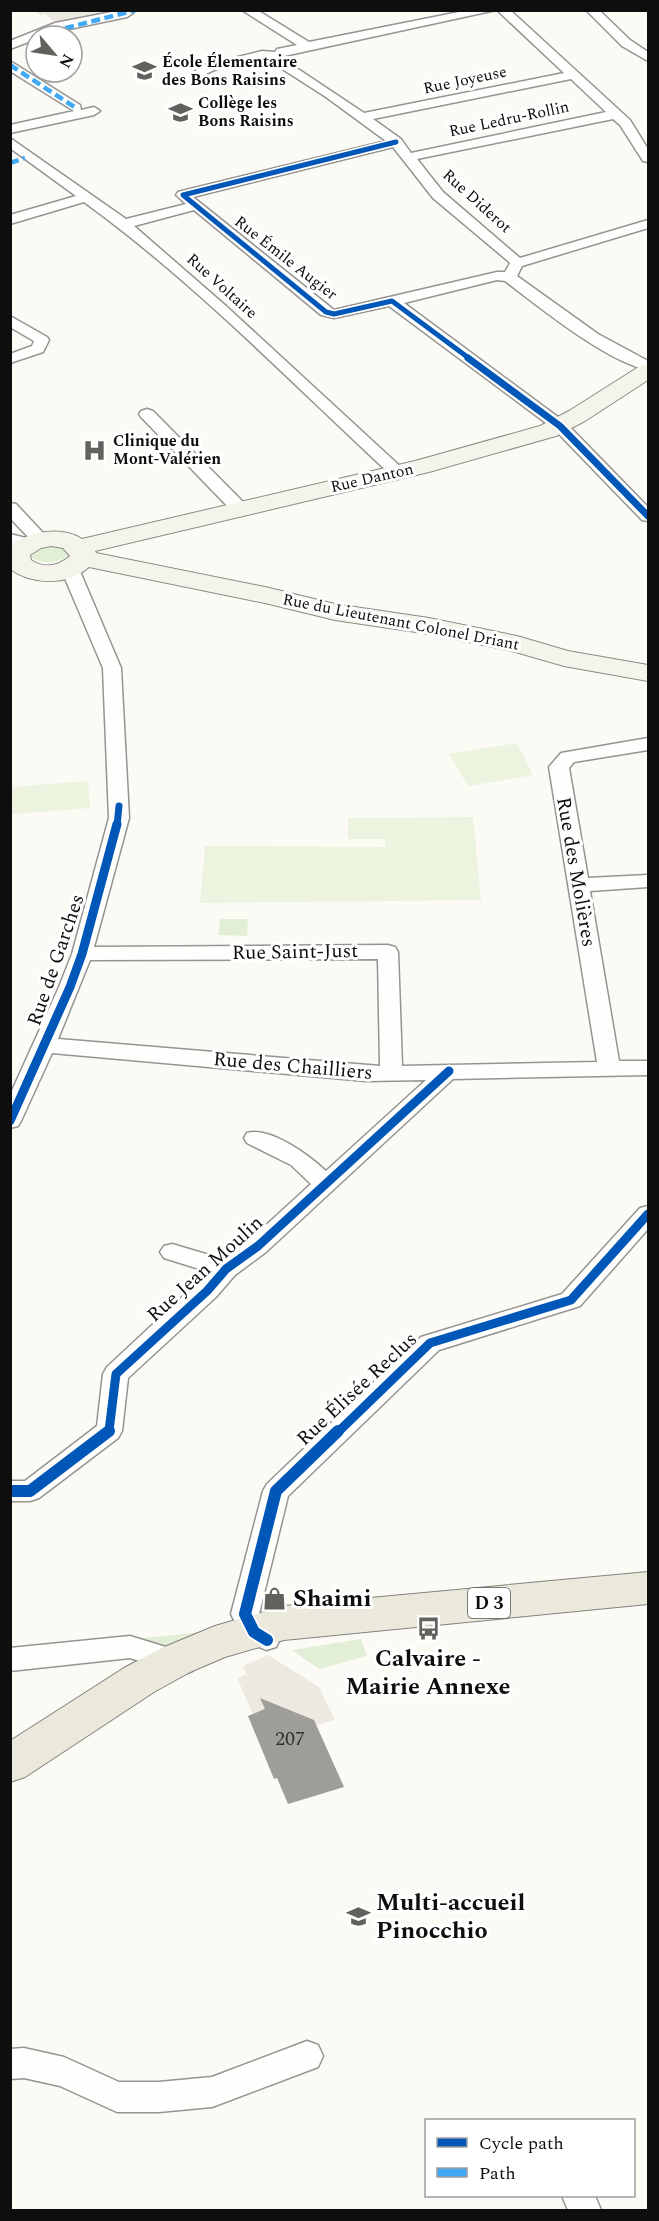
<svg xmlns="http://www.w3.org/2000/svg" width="659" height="2221" font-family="Spectral,serif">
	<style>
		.green { fill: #e2efd6 }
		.pitch { fill: #ecf3df }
		.plaza { fill: #ebe9e0 }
		.building { fill: #9f9d99 }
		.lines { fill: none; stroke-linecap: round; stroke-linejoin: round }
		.street-casing { stroke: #959492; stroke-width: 3 }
		.secondary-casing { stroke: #8b8b88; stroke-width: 2 }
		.primary-casing { stroke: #82827f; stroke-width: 2 }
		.street { fill: #fefefd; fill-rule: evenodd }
		.secondary { fill: #f4f4eb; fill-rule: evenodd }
		.primary { fill: #eae9db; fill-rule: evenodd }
		.quiet { stroke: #3fa9f5; stroke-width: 4.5; stroke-dasharray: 9 4.5; stroke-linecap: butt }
		.cycleway-far3-casing { stroke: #fff; stroke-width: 8 }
		.cycleway-far2-casing { stroke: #fff; stroke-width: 10 }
		.cycleway-far1-casing { stroke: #fff; stroke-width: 13 }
		.cycleway-casing { stroke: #fff; stroke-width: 16 }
		.cycleway-far3 { stroke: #0057b8; stroke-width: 5 }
		.cycleway-far2 { stroke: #0057b8; stroke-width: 7 }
		.cycleway-far1 { stroke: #0057b8; stroke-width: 9 }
		.cycleway { stroke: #0057b8; stroke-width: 12 }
		.labels { text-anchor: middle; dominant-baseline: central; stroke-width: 6; stroke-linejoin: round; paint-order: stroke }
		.far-poi-label { font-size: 16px; font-weight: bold; fill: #0e0e0e; stroke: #fff; text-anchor: start }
		.far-street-label { font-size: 16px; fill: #0e0e0e; stroke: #fff }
		.shield { fill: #fff; stroke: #565656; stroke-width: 1.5 }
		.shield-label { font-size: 18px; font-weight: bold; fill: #0e0e0e }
		.street-label { font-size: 20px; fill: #0e0e0e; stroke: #fff }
		.near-number-label { font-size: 20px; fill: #323231 }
		.near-poi-label { font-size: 24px; font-weight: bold; fill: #0e0e0e; stroke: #fff; text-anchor: start }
	</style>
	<rect width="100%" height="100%" fill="#fbfaf4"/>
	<!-- green -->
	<path class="green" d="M61 545 68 551V555C58 564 43 565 31 557L30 554 35 547Z
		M220 919H248L247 936 218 935Z
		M220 1630 181 1650 144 1643V1638Z
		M361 1639 367 1656 319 1669 292 1650Z"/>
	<!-- pitch -->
	<path class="pitch" d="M517 743 533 775 468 786 449 754Z
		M88 781 90 808 11 814V787Z
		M473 817 481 900 200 903 205 846 385 847 386 839H348V818Z"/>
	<!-- plaza -->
	<path class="plaza" d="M35 11H97L105 16 59 26 45 14 41 15Z
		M268 1655 319 1687 335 1720 316 1725 314 1720 261 1698 267 1714 261 1711 253 1714 237 1678 247 1674 243 1666Z"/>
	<!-- building -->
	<path class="building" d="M260 1698 314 1720 344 1787 288 1804 277 1778 274 1779 248 1716 265 1709Z"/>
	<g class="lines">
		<defs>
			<path id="street" d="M122 10H131L133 13 127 17 36 36V39L10 49V41L55 23Z
				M242 10H257L309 42 469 10H496L284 56 283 59 364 113 564 73 497 10H510L630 120 648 149V162L643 161 620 125 613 119 417 159 443 192 520 258 648 220V228L522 266 517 276 598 334 648 361V370C607 362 539 307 505 281L497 280 404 303 566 423 648 507V521L642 520 554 429 389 306 334 318 321 315 194 210 134 226 226 306 403 469 405 472 403 475H391C293 384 192 280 84 202L10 224V215L76 196 10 148V138L126 219 186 204 176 195 178 192 386 141 326 97 273 63 271 59C256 58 224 65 210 72 203 75 201 79 193 78L191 75 201 66 262 51 275 52 277 49 297 45ZM571 79 606 112 411 153 401 139 373 119ZM393 147 433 198 508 261 510 263 505 272H497L334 310 193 197Z
				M586 10H599L630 40 648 52V61L622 46Z
				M10 61 80 105 81 110 94 107 100 111 94 115 10 133V125L74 111 10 71Z
				M10 316 47 337 49 340 43 352 10 363V354L32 346 34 341 10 327Z
				M147 409 153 411 246 505 248 509 246 513H234L141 417 139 414 141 411Z
				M10 503 16 504 46 536 48 540 46 544H37L29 549 10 544V534L30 539 10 518Z
				M70 564 76 565 79 569 121 668 129 818 94 947 388 945 395 947 398 952 402 1066 597 1062 549 767 561 753 648 738V750L574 762 569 768 588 878 648 875V887L590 891 619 1061H648V1075L453 1079 266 1252 235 1275 216 1297 128 1378 122 1431 118 1438 39 1498 30 1501H10V1481H25L97 1426 103 1374 107 1367 209 1272 164 1258 160 1252 164 1246 172 1244 223 1259 250 1240 311 1184 291 1165 247 1143 244 1138 247 1133C270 1126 310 1156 326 1171L426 1080 366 1081 52 1053 21 1121 18 1126 10 1128V1095L59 987 72 954 109 818 103 668 61 569 64 565ZM378 959 380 1066 58 1039 90 960Z
				M648 1206V1229L580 1306 439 1350 288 1496 259 1614C264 1625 274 1628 280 1639L276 1647 266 1650 244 1640 231 1614 263 1491 267 1484 421 1337 562 1294 640 1208Z
				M130 1636 192 1655 196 1663 192 1671 182 1675 130 1658 10 1671V1648Z
				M307 2041 318 2045 323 2056 318 2067 212 2107 159 2112H117L60 2086 24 2078 10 2079V2049L24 2048 64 2057 119 2082H159L212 2077Z
				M562 2196H595L601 2210H568Z"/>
			<path id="secondary" d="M648 364V380L585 421 556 436 429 472 95 551 96 553 265 587 335 604 429 618 517 636 568 651 648 665V681L564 666 512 651 429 634 335 620 265 603 89 567C68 586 32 585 10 569V546C28 531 63 526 82 539L415 461 540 426 569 411 640 366ZM51 546 63 548 70 556C58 566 44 569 31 560L30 555 41 548Z"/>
			<path id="primary" d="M648 1572V1604L284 1640 225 1657 190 1672 154 1692 25 1777 10 1782V1741L124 1668 162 1648 215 1626 284 1606Z"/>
		</defs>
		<!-- street casing -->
		<use href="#street" class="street-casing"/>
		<!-- secondary casing -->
		<use href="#secondary" class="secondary-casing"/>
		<!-- primary casing -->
		<use href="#primary" class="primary-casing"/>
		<!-- street -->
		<use href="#street" class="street"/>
		<!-- secondary -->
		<use href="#secondary" class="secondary"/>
		<!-- primary -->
		<use href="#primary" class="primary"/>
		<!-- quiet -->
		<path class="quiet" d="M39 35 136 10
			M10 65 76 108
			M10 163 25 158"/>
		<defs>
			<path id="cycleway-far3" d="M396 142 183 195 326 312 334 314 392 301 470 359"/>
			<path id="cycleway-far2" d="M468 358 560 426 648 516
				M117 826 119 806"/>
			<path id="cycleway-far1" d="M10 1121 70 987 82 954 117 824
				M107 1433 109 1431 116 1374 207 1291 226 1269 258 1246 449 1071
				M337 1433 430 1343 571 1300 648 1214"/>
			<path id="cycleway" d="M10 1491H30L109 1431
				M267 1640 254 1632 245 1614 276 1491 338 1431"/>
		</defs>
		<!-- cycleway-far3 casing -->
		<use href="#cycleway-far3" class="cycleway-far3-casing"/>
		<!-- cycleway-far2 casing -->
		<use href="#cycleway-far2" class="cycleway-far2-casing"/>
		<!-- cycleway-far1 casing -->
		<use href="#cycleway-far1" class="cycleway-far1-casing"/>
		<!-- cycleway casing -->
		<use href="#cycleway" class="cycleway-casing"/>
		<!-- cycleway-far3 -->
		<use href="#cycleway-far3" class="cycleway-far3"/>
		<!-- cycleway-far2 -->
		<use href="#cycleway-far2" class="cycleway-far2"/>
		<!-- cycleway-far1 -->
		<use href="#cycleway-far1" class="cycleway-far1"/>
		<!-- cycleway -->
		<use href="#cycleway" class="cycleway"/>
	</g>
	<!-- icons -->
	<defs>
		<symbol id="school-bare" viewBox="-9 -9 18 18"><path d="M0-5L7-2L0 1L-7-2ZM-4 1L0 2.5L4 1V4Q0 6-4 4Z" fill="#61615e" stroke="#fff" stroke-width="2.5" paint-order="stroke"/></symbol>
		<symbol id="hospital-bare" viewBox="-9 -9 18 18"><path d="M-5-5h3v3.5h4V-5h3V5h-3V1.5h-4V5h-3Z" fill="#61615e" stroke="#fff" stroke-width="2.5" paint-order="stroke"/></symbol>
		<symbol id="shop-bare" viewBox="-9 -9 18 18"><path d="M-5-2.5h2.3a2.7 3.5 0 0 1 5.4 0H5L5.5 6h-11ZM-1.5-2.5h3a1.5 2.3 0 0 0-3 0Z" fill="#61615e" stroke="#fff" stroke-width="2.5" paint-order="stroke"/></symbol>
		<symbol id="bus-bare" viewBox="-9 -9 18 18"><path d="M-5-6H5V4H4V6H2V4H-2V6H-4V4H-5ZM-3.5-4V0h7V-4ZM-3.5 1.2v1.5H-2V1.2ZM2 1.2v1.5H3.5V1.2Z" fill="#61615e" stroke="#fff" stroke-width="2.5" paint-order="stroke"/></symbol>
	</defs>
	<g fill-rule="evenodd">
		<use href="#school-bare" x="128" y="54" width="33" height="33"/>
		<use href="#school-bare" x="164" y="96" width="33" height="33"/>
		<use href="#hospital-bare" x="78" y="434" width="33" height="33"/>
		<use href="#shop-bare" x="258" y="1582" width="33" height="33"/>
		<use href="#bus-bare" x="412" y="1612" width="33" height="33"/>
		<use href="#school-bare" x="342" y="1900" width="33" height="33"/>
	</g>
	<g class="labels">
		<!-- far-poi labels -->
		<g class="far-poi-label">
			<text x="162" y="62">École Élementaire<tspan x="162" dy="18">des Bons Raisins</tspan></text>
			<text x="198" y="103">Collège les<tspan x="198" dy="18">Bons Raisins</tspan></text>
			<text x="113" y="441">Clinique du<tspan x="113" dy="18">Mont-Valérien</tspan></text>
		</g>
		<!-- far-street labels -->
		<g class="far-street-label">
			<text transform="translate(465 80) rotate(-12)">Rue Joyeuse</text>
			<text transform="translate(509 119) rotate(-12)">Rue Ledru-Rollin</text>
			<text transform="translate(477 201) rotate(42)">Rue Diderot</text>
			<text transform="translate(286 258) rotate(38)">Rue Émile Augier</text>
			<text transform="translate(222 286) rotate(42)">Rue Voltaire</text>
			<text transform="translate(372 478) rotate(-13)">Rue Danton</text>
			<text transform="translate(401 622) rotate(11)">Rue du Lieutenant Colonel Driant</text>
		</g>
		<!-- shield labels -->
		<rect class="shield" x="468" y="1588" width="42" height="30" rx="4.5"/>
		<g class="shield-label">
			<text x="489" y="1603">D 3</text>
		</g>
		<!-- street labels -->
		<g class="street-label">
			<text transform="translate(576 872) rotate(80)">Rue des Molières</text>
			<text transform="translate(295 952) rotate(-1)">Rue Saint-Just</text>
			<text transform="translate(56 960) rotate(-71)">Rue de Garches</text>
			<text transform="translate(293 1066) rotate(5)">Rue des Chailliers</text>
			<text transform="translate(205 1269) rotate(-42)">Rue Jean Moulin</text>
			<text transform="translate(357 1389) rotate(-43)">Rue Élisée Reclus</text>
		</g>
		<!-- near-number labels -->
		<g class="near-number-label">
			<text x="290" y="1739">207</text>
		</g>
		<!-- near-poi labels -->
		<g class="near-poi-label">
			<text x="293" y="1599">Shaimi</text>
			<text x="428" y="1659" text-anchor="middle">Calvaire -<tspan x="428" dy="28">Mairie Annexe</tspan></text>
			<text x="376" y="1903">Multi-accueil<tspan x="376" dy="28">Pinocchio</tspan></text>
		</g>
	</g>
	<!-- border -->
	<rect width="659" height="2221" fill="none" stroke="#0e0e0e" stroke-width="24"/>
	<!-- legend -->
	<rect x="425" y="2119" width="210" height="78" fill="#ffffff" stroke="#9f9f9f" stroke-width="1.5"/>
	<rect x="437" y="2138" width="30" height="9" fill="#0057b8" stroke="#9f9f9f" stroke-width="1.5"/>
	<text x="479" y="2149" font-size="18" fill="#0e0e0e">Cycle path</text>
	<rect x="437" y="2168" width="30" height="9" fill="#3fa9f5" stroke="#9f9f9f" stroke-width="1.5"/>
	<text x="479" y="2179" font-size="18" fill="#0e0e0e">Path</text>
	<!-- north arrow -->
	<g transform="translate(54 54) rotate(119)"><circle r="28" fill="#ffffff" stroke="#9f9f9f" stroke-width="1.5"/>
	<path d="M0-4.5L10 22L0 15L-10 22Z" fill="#61615e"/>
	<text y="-9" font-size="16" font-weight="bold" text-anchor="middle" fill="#0e0e0e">N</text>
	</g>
</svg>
